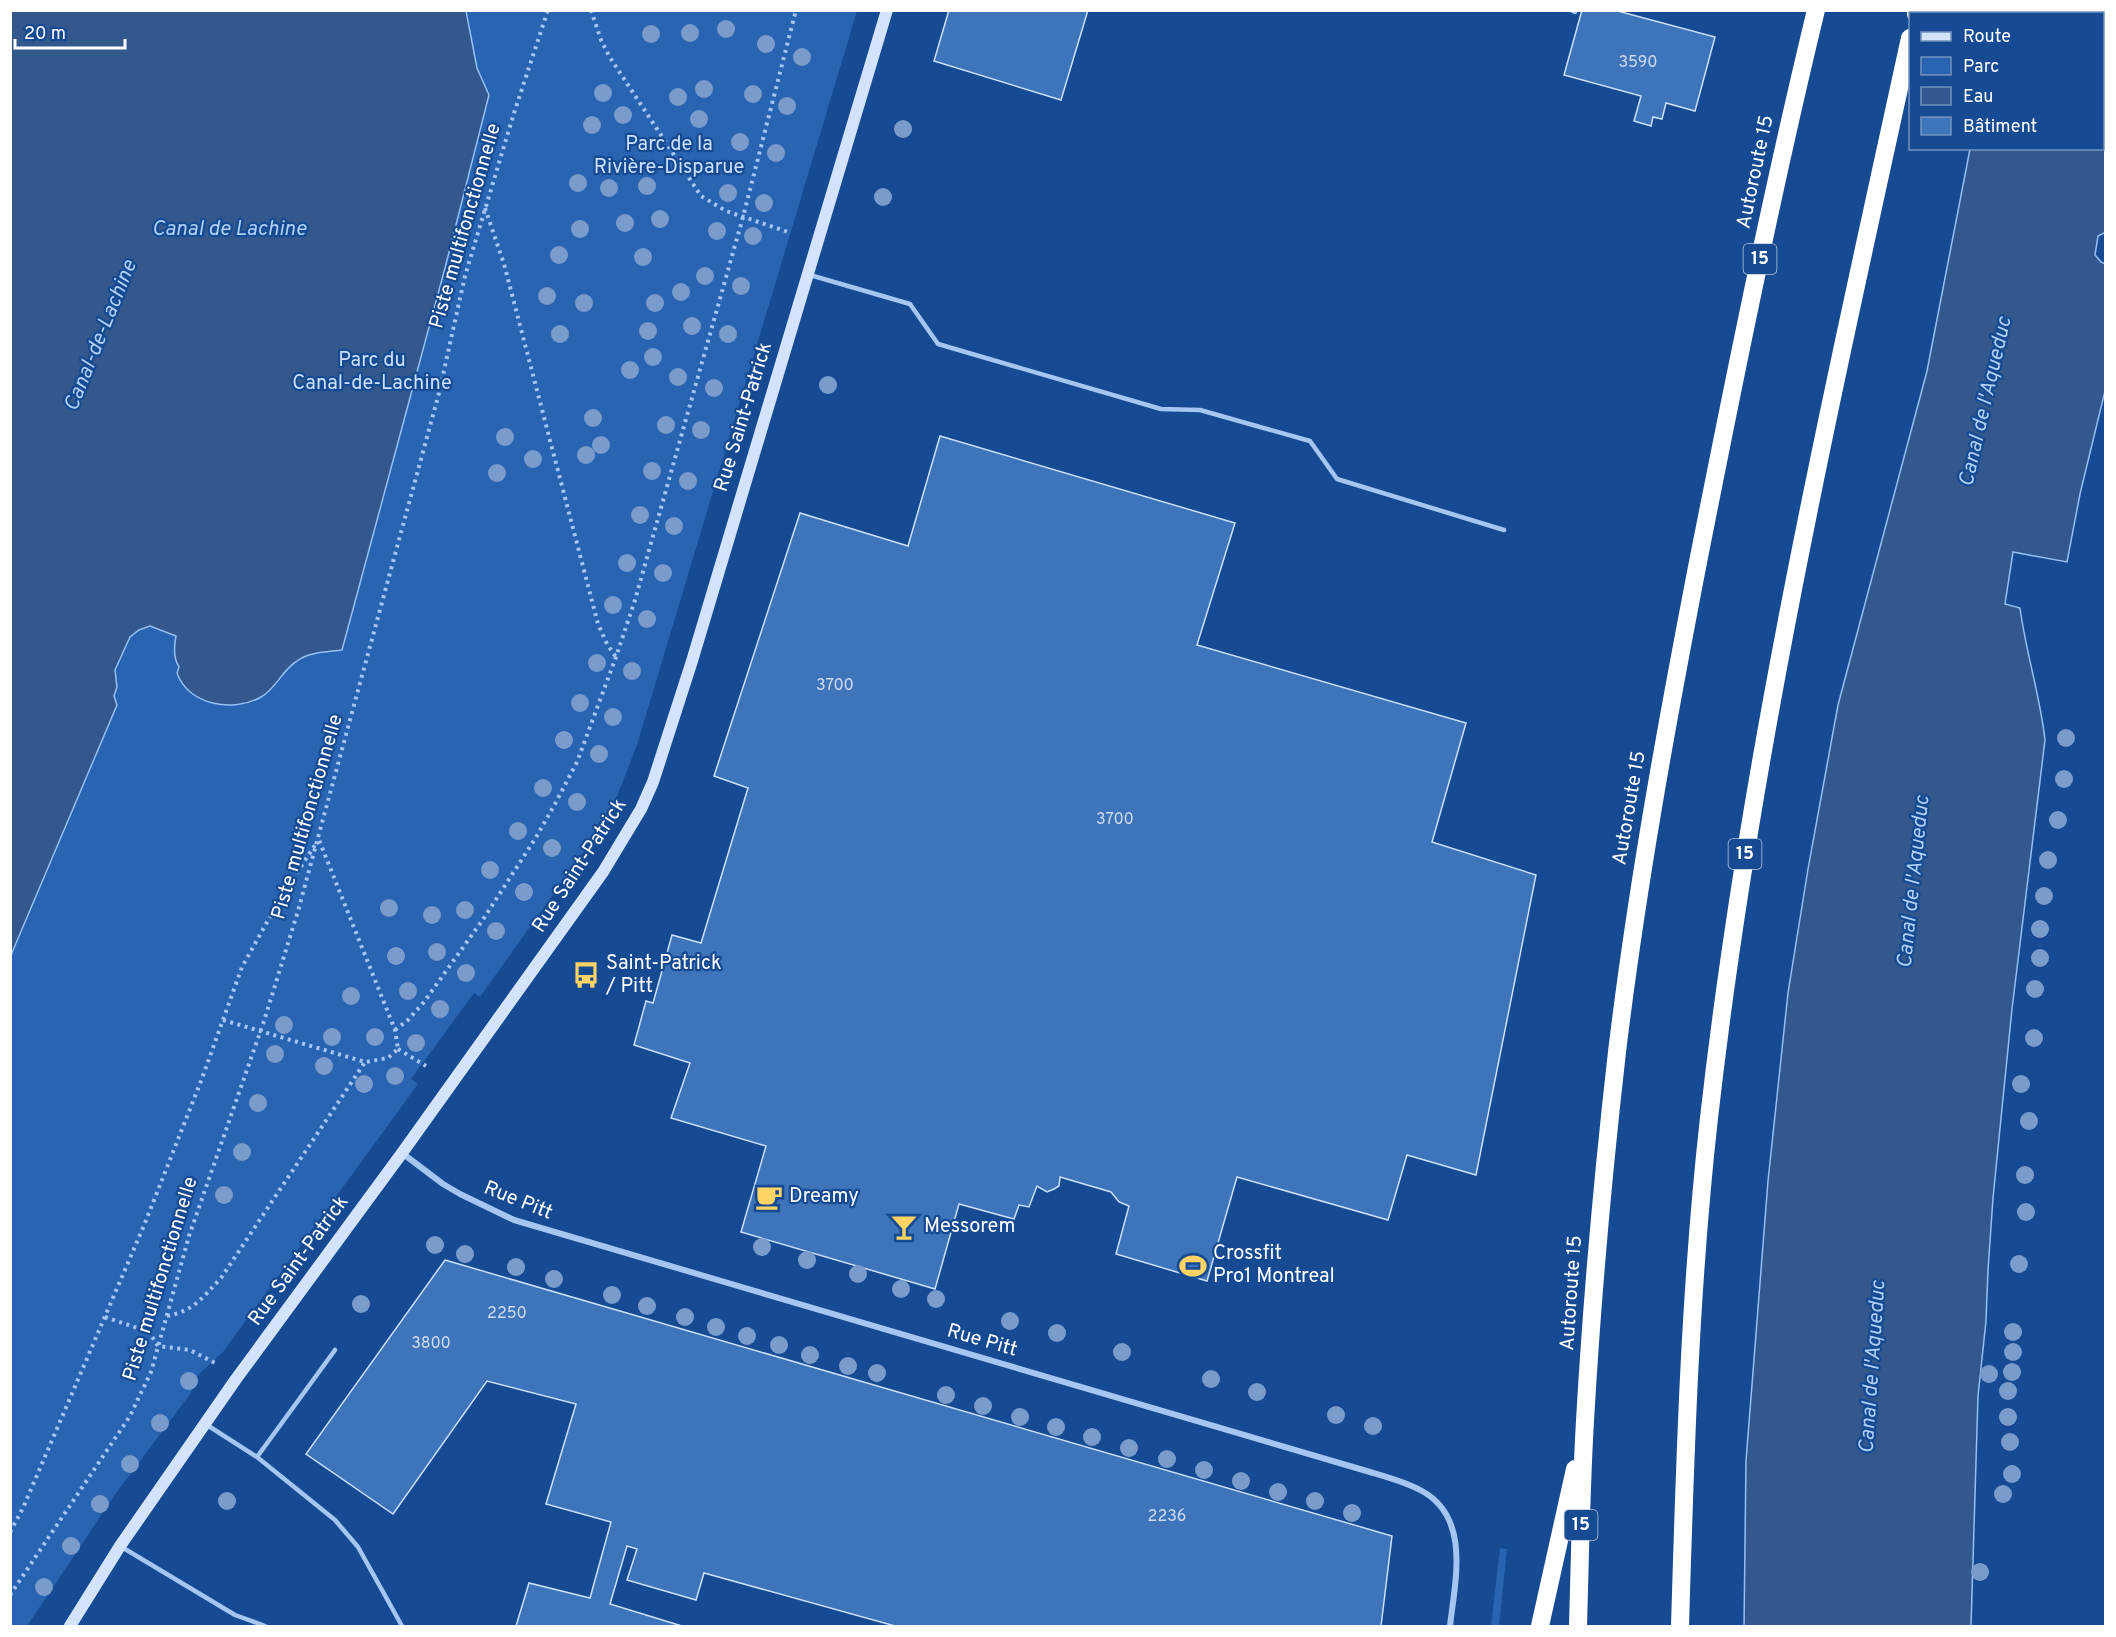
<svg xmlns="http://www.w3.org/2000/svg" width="2116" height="1637" font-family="Overpass,sans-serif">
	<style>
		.green { fill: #2864b1 }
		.water { fill: #32588d; stroke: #96c0f4; stroke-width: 1.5 }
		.building { fill: #3e74ba; stroke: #cbe0fc; stroke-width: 1.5 }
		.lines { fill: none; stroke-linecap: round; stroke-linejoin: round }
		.path { stroke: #a4c6f1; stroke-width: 4; stroke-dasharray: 3 4.5; stroke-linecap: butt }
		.lane { stroke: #a4c6f1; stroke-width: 4.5 }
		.street { stroke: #a4c6f1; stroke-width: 6 }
		.secondary { stroke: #d2e3fb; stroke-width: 12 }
		.highway { stroke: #fff; stroke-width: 18 }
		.tree { fill: #7a9ccc }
		.labels { text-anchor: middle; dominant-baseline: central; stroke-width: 4.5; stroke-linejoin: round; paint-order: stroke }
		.number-label { font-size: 16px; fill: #cfdcee }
		.shield { fill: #164a92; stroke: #b9c9de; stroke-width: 1.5 }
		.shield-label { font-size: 18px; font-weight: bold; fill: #fff }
		.park-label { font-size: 20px; fill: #cbe0fc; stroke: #164a92 }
		.street-label { font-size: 20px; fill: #fff; stroke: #164a92 }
		.poi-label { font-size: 20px; fill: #fff; stroke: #164a92; text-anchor: start }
		.water-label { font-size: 21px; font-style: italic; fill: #b0d0f8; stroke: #164a92 }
	</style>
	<rect width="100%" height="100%" fill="#164a92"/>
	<!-- green -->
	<path class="green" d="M11 11H857L637 745 613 807 599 830 480 997 474 993 411 1079 418 1084 223 1352 198 1375 190 1394 114 1496 27 1626H11Z
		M1500 1548 1507 1549 1499 1626H1491Z"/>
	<!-- water -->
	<path class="water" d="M11 10 466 11 477 68 489 95 445 268 342 650C327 652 309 652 297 661 282 670 276 689 261 697 233 713 188 705 177 673L179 667C173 658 174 646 176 636L150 626 139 630 130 637 115 670 117 687 114 696 117 705 11 955Z
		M2002 11H2105L2106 232 2098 236 2095 255 2101 262 2105 264V391L2080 494 2067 562 2013 552 2005 604 2020 608C2026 653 2040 695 2045 740L2012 1009 1993 1198 1988 1270 1986 1321 1978 1396 1971 1626H1744L1746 1461 1768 1181 1788 993 1808 869 1838 705 1927 371 1970 149 2102 148V14L2001 13Z"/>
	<!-- building -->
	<path class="building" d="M949 10H1088L1061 100 934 61Z
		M1582 10H1614L1715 37 1695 111 1666 103 1662 119 1653 117 1651 126 1634 121 1641 96 1564 75Z
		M940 436 1235 523 1197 645 1466 723 1432 842 1536 875 1476 1175 1407 1155 1388 1220 1237 1177 1207 1281 1116 1254 1129 1206 1119 1202 1111 1192 1060 1177 1059 1186 1054 1189 1047 1192 1037 1186 1029 1207 1019 1205 1014 1219 959 1204 935 1289 741 1232 766 1146 671 1118 690 1063 634 1045 646 1001 653 1003 672 935 701 943 748 788 714 776 800 513 908 546Z
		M445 1260 1392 1536 1381 1626H895L704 1573 696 1600 627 1580 637 1549 627 1546 610 1604 682 1626H516L529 1583 590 1598 611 1522 546 1504 576 1404 487 1381 393 1514 306 1454Z"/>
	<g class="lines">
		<!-- path -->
		<path class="path" d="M591 10 601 40 609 56 701 196 726 211 791 233
			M485 208 504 264 598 624 607 644 616 657
			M223 1020 365 1062 388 1058 398 1049 395 1030 319 840
			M395 1030 408 1020 424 1002 484 918 535 839 555 804 577 762 616 657 635 600 743 217 796 10
			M398 1049 426 1066
			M167 1316C194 1311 203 1297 221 1278L365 1062
			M105 1317 149 1332 158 1346 190 1350 217 1364
			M10 1532 23 1508 145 1223 201 1081 242 967 281 897 315 845
			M10 1595 130 1416 151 1372 189 1236 264 1021 298 911 439 393 465 276 514 113 548 10"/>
		<!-- lane -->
		<path class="lane" d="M1571 10 1575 12
			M810 275 910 304 938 344 1161 409 1200 410 1310 441 1337 479 1504 530
			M207 1425 257 1457 335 1350
			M257 1457 335 1520 358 1547 402 1626
			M120 1546 235 1615 265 1626"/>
		<!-- street -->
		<path class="street" d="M402 1153 443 1184 460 1194 514 1220 1370 1472C1387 1477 1406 1482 1422 1491 1471 1518 1455 1581 1450 1626"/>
		<!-- secondary -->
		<path class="secondary" d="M70 1626 120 1546 236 1379 402 1153 603 872 641 809 653 782 692 661 887 10"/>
		<!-- highway -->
		<path class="highway" d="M1916 14 1917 10
			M1540 1626 1575 1469
			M1578 1626C1580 1558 1581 1489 1585 1421 1592 1298 1603 1175 1617 1052 1637 886 1667 722 1699 557 1735 375 1772 192 1816 10
			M1680 1626C1685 1457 1690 1287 1709 1118 1750 754 1832 396 1910 38"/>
	</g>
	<!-- trees -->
	<g class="tree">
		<circle cx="726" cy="29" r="9"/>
		<circle cx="690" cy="33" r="9"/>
		<circle cx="651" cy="34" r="9"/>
		<circle cx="766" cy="44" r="9"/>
		<circle cx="802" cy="57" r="9"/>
		<circle cx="704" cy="89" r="9"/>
		<circle cx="603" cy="93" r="9"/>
		<circle cx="753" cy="94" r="9"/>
		<circle cx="678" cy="97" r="9"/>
		<circle cx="787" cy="106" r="9"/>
		<circle cx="623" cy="115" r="9"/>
		<circle cx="699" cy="119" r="9"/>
		<circle cx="592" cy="125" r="9"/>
		<circle cx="903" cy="129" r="9"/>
		<circle cx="740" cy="142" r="9"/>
		<circle cx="776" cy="153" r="9"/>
		<circle cx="578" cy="183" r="9"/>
		<circle cx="647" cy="186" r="9"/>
		<circle cx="609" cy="188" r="9"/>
		<circle cx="728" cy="193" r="9"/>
		<circle cx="883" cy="197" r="9"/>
		<circle cx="764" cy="203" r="9"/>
		<circle cx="660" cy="219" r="9"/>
		<circle cx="625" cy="223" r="9"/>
		<circle cx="580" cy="229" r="9"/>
		<circle cx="717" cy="231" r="9"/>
		<circle cx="753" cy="236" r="9"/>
		<circle cx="559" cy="255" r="9"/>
		<circle cx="643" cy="257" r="9"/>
		<circle cx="705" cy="276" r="9"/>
		<circle cx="741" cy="286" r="9"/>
		<circle cx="681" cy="292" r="9"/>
		<circle cx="547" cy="296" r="9"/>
		<circle cx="584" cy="303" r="9"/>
		<circle cx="655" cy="303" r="9"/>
		<circle cx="692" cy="326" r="9"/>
		<circle cx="648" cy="331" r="9"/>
		<circle cx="560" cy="334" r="9"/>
		<circle cx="728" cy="334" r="9"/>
		<circle cx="653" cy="357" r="9"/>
		<circle cx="630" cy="370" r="9"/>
		<circle cx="678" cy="377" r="9"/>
		<circle cx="828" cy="385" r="9"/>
		<circle cx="714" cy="388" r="9"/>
		<circle cx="593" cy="418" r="9"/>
		<circle cx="666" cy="425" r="9"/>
		<circle cx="701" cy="430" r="9"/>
		<circle cx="505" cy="437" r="9"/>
		<circle cx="601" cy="445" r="9"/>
		<circle cx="586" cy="455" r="9"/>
		<circle cx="533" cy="459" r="9"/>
		<circle cx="652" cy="471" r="9"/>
		<circle cx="497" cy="473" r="9"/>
		<circle cx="688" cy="481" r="9"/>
		<circle cx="640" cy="515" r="9"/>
		<circle cx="674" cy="526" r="9"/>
		<circle cx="627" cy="563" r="9"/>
		<circle cx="663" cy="573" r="9"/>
		<circle cx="613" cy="605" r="9"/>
		<circle cx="647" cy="619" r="9"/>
		<circle cx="597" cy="663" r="9"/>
		<circle cx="632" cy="671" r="9"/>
		<circle cx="580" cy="703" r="9"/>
		<circle cx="613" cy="717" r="9"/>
		<circle cx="2066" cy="738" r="9"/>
		<circle cx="564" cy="740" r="9"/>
		<circle cx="599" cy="754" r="9"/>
		<circle cx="2064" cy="779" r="9"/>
		<circle cx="543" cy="788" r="9"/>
		<circle cx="577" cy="802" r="9"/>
		<circle cx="2058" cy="820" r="9"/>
		<circle cx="518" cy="831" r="9"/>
		<circle cx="552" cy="848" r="9"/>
		<circle cx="2048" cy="860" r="9"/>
		<circle cx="490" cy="870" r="9"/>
		<circle cx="524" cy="892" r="9"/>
		<circle cx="2044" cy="896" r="9"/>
		<circle cx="389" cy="908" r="9"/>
		<circle cx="465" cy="910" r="9"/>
		<circle cx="432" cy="915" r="9"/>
		<circle cx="2040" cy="929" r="9"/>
		<circle cx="496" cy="931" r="9"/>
		<circle cx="437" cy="952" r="9"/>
		<circle cx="396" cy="956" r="9"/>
		<circle cx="2040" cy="958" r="9"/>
		<circle cx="466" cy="973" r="9"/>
		<circle cx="2035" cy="989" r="9"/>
		<circle cx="408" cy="991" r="9"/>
		<circle cx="351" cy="996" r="9"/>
		<circle cx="440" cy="1009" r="9"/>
		<circle cx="284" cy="1025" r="9"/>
		<circle cx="332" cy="1037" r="9"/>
		<circle cx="375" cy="1037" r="9"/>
		<circle cx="2034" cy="1038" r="9"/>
		<circle cx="416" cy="1043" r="9"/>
		<circle cx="275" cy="1054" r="9"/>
		<circle cx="324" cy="1066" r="9"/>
		<circle cx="395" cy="1076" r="9"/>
		<circle cx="364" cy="1084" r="9"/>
		<circle cx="2021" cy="1084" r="9"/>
		<circle cx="258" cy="1103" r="9"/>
		<circle cx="2029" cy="1121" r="9"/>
		<circle cx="242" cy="1152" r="9"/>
		<circle cx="2025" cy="1175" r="9"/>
		<circle cx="224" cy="1195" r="9"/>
		<circle cx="2026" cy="1212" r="9"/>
		<circle cx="435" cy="1245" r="9"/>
		<circle cx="762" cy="1247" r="9"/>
		<circle cx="465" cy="1254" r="9"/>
		<circle cx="807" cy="1260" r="9"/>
		<circle cx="2019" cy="1264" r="9"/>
		<circle cx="516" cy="1267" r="9"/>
		<circle cx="858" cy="1274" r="9"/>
		<circle cx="554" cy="1279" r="9"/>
		<circle cx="901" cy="1289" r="9"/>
		<circle cx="612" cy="1295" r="9"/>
		<circle cx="936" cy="1299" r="9"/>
		<circle cx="361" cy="1304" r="9"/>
		<circle cx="647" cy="1306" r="9"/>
		<circle cx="685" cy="1317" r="9"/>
		<circle cx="1010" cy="1321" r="9"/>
		<circle cx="716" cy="1327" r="9"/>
		<circle cx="2013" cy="1332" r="9"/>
		<circle cx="1057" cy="1333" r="9"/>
		<circle cx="747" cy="1336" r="9"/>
		<circle cx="779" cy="1345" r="9"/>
		<circle cx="1122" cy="1352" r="9"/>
		<circle cx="2013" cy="1352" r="9"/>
		<circle cx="810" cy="1355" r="9"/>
		<circle cx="848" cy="1366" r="9"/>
		<circle cx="2012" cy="1372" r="9"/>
		<circle cx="877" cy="1373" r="9"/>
		<circle cx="1989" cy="1374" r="9"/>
		<circle cx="1211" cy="1379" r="9"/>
		<circle cx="189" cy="1381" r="9"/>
		<circle cx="2008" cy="1391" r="9"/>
		<circle cx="1257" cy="1392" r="9"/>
		<circle cx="946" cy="1395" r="9"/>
		<circle cx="983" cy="1406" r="9"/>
		<circle cx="1336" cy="1415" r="9"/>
		<circle cx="1020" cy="1417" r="9"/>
		<circle cx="2008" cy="1417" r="9"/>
		<circle cx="160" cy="1423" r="9"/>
		<circle cx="1373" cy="1426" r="9"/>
		<circle cx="1056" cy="1427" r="9"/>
		<circle cx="1092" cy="1437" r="9"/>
		<circle cx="2010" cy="1442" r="9"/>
		<circle cx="1129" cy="1448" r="9"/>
		<circle cx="1167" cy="1459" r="9"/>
		<circle cx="130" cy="1464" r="9"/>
		<circle cx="1204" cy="1470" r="9"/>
		<circle cx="2012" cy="1474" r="9"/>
		<circle cx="1241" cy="1481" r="9"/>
		<circle cx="1278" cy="1492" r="9"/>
		<circle cx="2003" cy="1494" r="9"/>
		<circle cx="227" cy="1501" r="9"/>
		<circle cx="1315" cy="1501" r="9"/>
		<circle cx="100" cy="1504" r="9"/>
		<circle cx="1352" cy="1513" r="9"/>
		<circle cx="71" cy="1546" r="9"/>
		<circle cx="1980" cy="1572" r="9"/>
		<circle cx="44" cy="1587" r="9"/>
	</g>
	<!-- icons -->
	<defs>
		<symbol id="bus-bare" viewBox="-9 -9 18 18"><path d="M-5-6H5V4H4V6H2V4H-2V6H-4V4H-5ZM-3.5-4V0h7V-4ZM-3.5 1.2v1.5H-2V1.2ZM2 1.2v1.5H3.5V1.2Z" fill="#ffd464" stroke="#164a92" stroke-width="2.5" paint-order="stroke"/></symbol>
		<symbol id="cafe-bare" viewBox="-9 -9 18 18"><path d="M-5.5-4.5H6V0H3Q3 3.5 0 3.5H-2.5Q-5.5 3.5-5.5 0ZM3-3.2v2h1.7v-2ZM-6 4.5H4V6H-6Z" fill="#ffd464" stroke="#164a92" stroke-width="2.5" paint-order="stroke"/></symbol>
		<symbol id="bar-bare" viewBox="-9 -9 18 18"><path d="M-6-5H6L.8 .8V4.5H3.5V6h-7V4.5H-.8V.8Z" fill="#ffd464" stroke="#164a92" stroke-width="2.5" paint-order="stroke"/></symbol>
		<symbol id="stadium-bare" viewBox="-9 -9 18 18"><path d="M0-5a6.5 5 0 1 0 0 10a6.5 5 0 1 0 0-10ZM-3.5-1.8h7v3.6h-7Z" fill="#ffd464" stroke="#164a92" stroke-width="2.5" paint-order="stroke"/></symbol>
	</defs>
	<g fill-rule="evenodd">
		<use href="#bus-bare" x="567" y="956" width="38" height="38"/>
		<use href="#cafe-bare" x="750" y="1178" width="38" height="38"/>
		<use href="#bar-bare" x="885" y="1208" width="38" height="38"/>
		<use href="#stadium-bare" x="1174" y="1247" width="38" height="38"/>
	</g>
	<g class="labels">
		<!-- number labels -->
		<g class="number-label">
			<text x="1638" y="63">3590</text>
			<text x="835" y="686">3700</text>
			<text x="1115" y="820">3700</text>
			<text x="507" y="1314">2250</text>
			<text x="431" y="1344">3800</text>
			<text x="1167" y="1517">2236</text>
		</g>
		<!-- shield labels -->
		<g class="shield">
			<rect x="1743.5" y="244" width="33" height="30" rx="4.5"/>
			<rect x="1728.5" y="839" width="33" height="30" rx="4.5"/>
			<rect x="1564.5" y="1510" width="33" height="30" rx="4.5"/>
		</g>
		<g class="shield-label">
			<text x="1760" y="259">15</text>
			<text x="1745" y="854">15</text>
			<text x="1581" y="1525">15</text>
		</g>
		<!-- park labels -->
		<g class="park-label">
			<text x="669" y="145">Parc de la<tspan x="669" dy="23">Rivière-Disparue</tspan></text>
			<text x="372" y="361">Parc du<tspan x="372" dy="23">Canal-de-Lachine</tspan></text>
		</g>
		<!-- street labels -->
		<g class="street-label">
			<text transform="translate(1756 172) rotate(-78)">Autoroute 15</text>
			<text transform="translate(466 226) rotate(-74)">Piste multifonctionnelle</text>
			<text transform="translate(744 417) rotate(-73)">Rue Saint-Patrick</text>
			<text transform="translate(1630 808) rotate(-80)">Autoroute 15</text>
			<text transform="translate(308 817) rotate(-74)">Piste multifonctionnelle</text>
			<text transform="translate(580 866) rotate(-57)">Rue Saint-Patrick</text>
			<text transform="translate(518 1201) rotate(22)">Rue Pitt</text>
			<text transform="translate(299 1261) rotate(-54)">Rue Saint-Patrick</text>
			<text transform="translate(161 1279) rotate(-73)">Piste multifonctionnelle</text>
			<text transform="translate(1572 1293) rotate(-86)">Autoroute 15</text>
			<text transform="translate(982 1341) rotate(16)">Rue Pitt</text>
		</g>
		<!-- poi labels -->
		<g class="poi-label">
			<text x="606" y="964">Saint-Patrick<tspan x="606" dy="23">/ Pitt</tspan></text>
			<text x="789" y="1197">Dreamy</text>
			<text x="924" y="1227">Messorem</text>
			<text x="1213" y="1254">Crossfit<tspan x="1213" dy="23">Pro1 Montreal</tspan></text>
		</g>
		<!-- water labels -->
		<g class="water-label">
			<text x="229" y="229">Canal de Lachine</text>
			<text transform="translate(101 336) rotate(-68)">Canal-de-Lachine</text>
			<text transform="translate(1986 402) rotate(-77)">Canal de l'Aqueduc</text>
			<text transform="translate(1914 882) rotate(-84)">Canal de l'Aqueduc</text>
			<text transform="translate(1873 1367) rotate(-86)">Canal de l'Aqueduc</text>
		</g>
	</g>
	<!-- border -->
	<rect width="2116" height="1637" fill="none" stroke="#ffffff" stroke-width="24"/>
	<!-- legend -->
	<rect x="1909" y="12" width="195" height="138" fill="#164a92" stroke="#7392be" stroke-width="1.5"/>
	<rect x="1921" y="32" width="30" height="9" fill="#d2e3fb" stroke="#7392be" stroke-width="1.5"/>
	<text x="1963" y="42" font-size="18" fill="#ffffff">Route</text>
	<rect x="1921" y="57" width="30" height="18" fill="#2864b1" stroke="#7392be" stroke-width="1.5"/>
	<text x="1963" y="72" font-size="18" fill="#ffffff">Parc</text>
	<rect x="1921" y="87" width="30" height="18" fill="#32588d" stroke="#7392be" stroke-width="1.5"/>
	<text x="1963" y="102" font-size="18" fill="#ffffff">Eau</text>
	<rect x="1921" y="117" width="30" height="18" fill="#3e74ba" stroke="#7392be" stroke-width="1.5"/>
	<text x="1963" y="132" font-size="18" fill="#ffffff">Bâtiment</text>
	<!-- scale -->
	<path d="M15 39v9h110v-9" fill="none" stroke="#ffffff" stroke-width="3"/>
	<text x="24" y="39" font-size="18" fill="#ffffff" stroke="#164a92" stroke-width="4.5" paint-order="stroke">20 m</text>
</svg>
